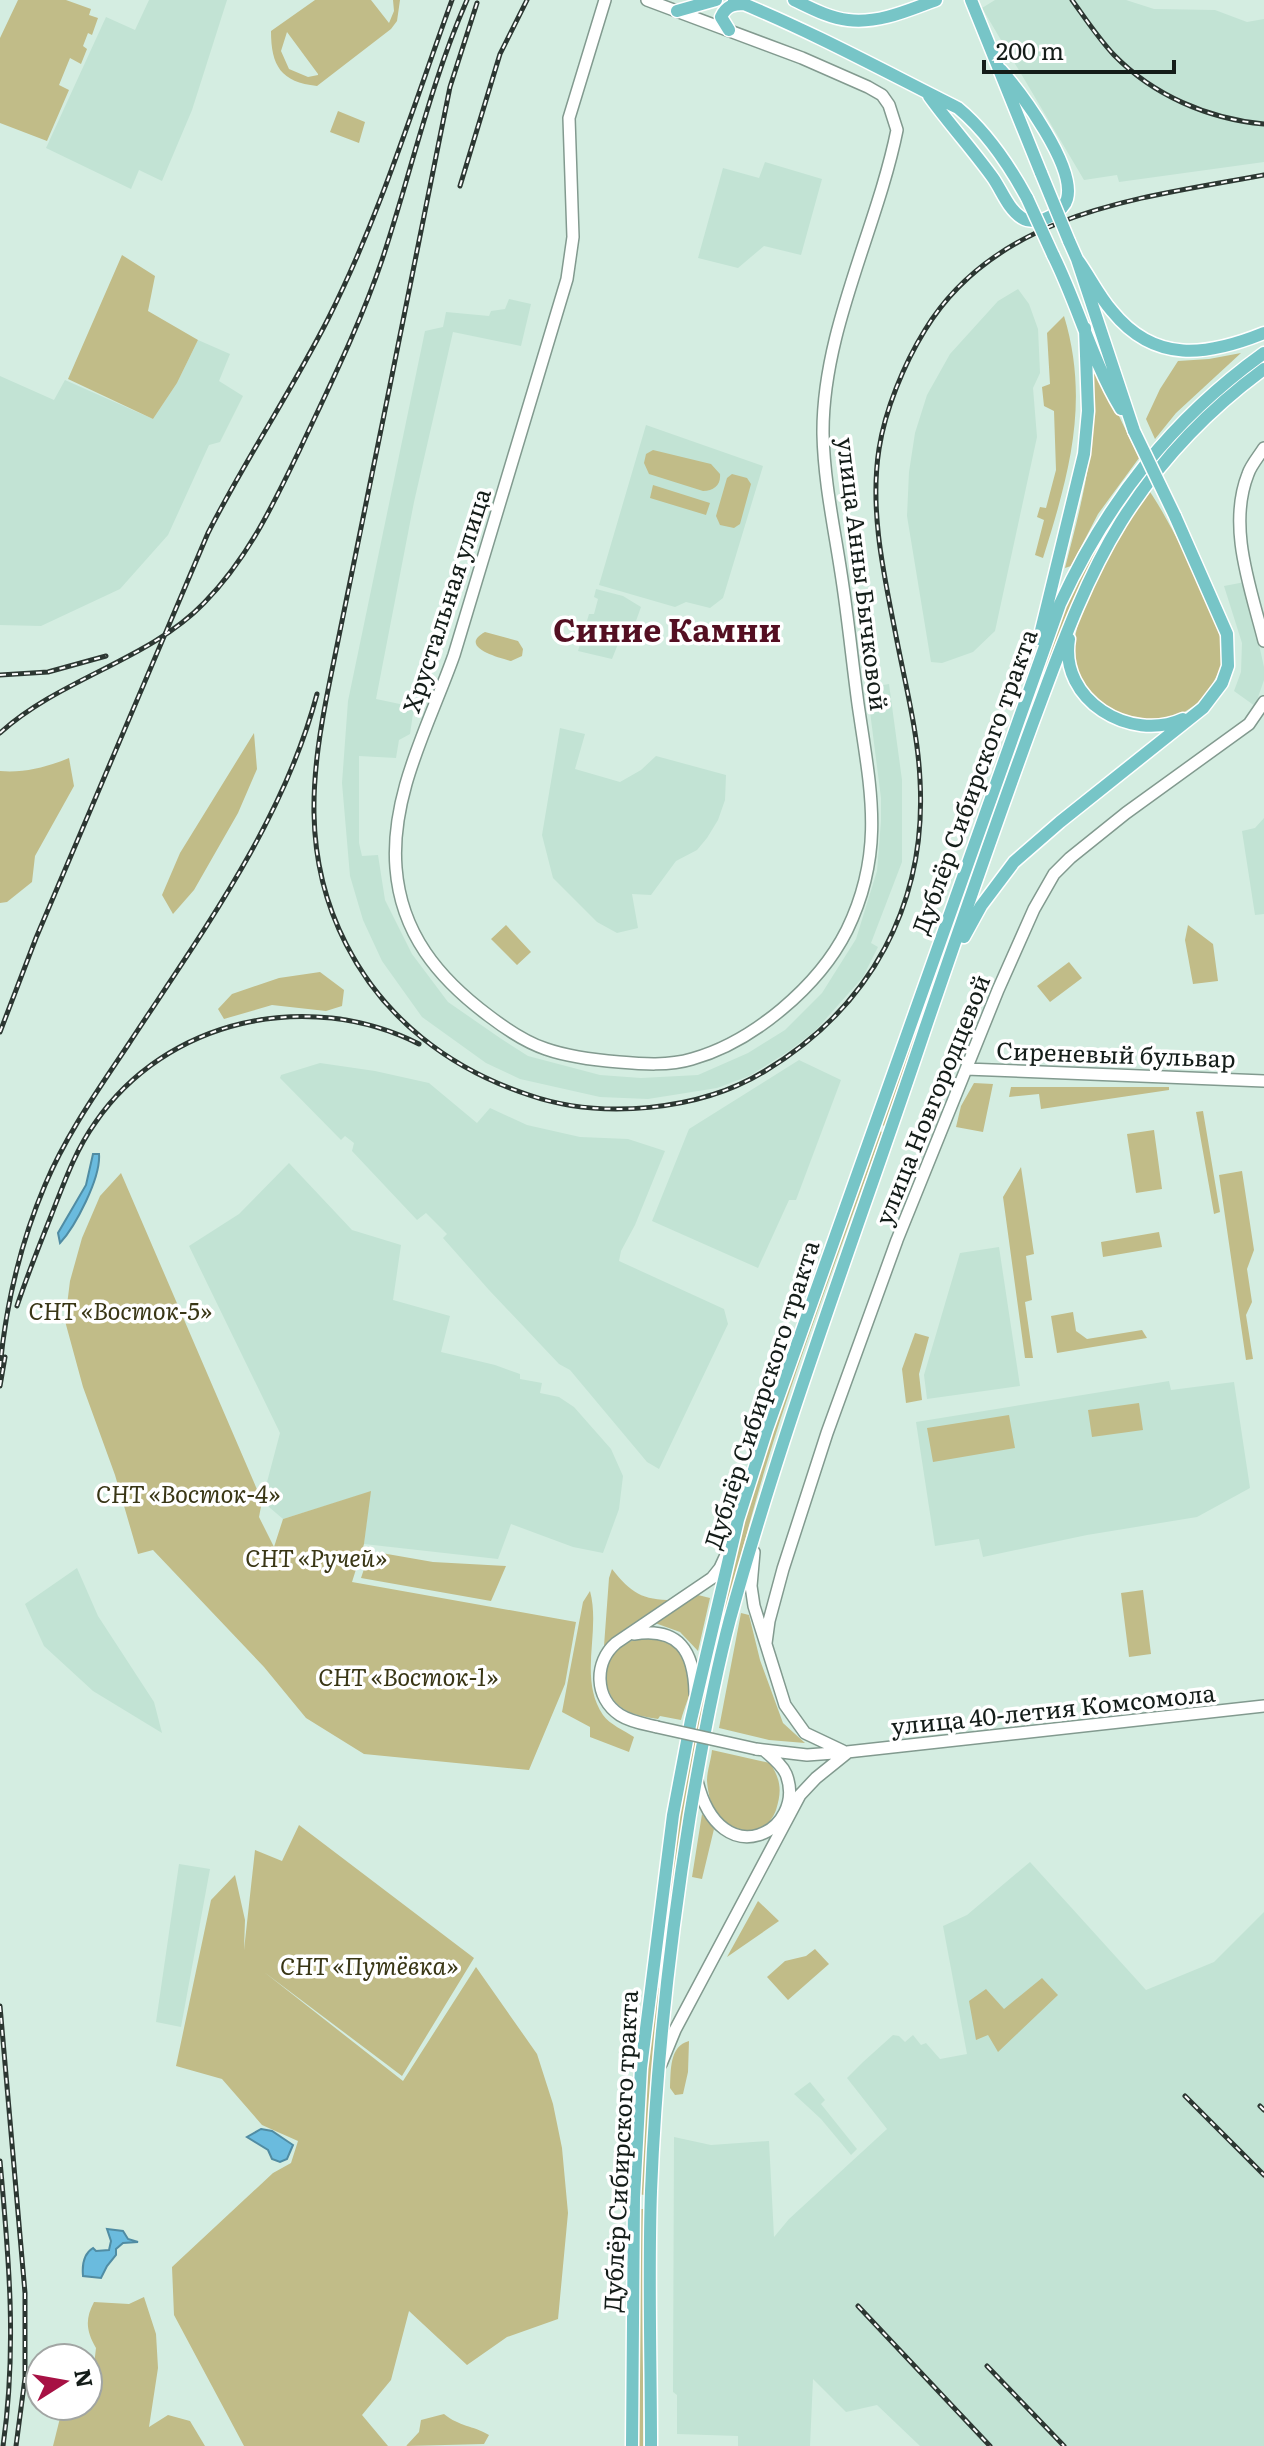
<svg xmlns="http://www.w3.org/2000/svg" width="1264" height="2446" font-family="Literata,serif">
	<style>
		.built { fill: #c2e3d4 }
		.green { fill: #c1bc88; fill-rule: evenodd }
		.water { fill: #6abbde; stroke: #508ca3; stroke-width: 2 }
		.lines { fill: none; stroke-linecap: round; stroke-linejoin: round }
		.secondary-casing { stroke: #829a8f; stroke-width: 14 }
		.primary-casing { stroke: #fff; stroke-width: 15 }
		.secondary { stroke: #fff; stroke-width: 11 }
		.primary { stroke: #77c5c7; stroke-width: 12 }
		.rail-casing { stroke: #2c3732; stroke-width: 5 }
		.rail { stroke: #fff; stroke-width: 2; stroke-dasharray: 6; stroke-linecap: butt }
		.secondary-bridge-casing { stroke: #829a8f; stroke-width: 14; stroke-linecap: butt }
		.primary-bridge-casing { stroke: #fff; stroke-width: 15; stroke-linecap: butt }
		.secondary-bridge { stroke: #fff; stroke-width: 11 }
		.primary-bridge { stroke: #77c5c7; stroke-width: 12 }
		.labels { text-anchor: middle; dominant-baseline: central; stroke-width: 7; stroke-linejoin: round; paint-order: stroke }
		.street-label { font-size: 24px; fill: #141d19; stroke: #fff }
		.park-label { font-size: 24px; font-style: italic; fill: #393615; stroke: #fff }
		.district-label { font-size: 32px; font-weight: bold; fill: #540f22; stroke: #fff }
	</style>
	<rect width="100%" height="100%" fill="#d4ede1"/>
	<!-- built -->
	<path class="built" d="M149 0H227L192 110 162 181 139 170 131 189 46 148 106 17 135 30Z
		M995 0H1126L1154 9 1215 10 1247 22 1264 19V162L1119 182 1117 175 1084 180 982 8Z
		M765 162 822 179 801 255 764 246 738 268 698 258 723 168 759 178Z
		M1018 289 1029 304 1038 329 1040 373 1033 388 1037 437 995 631 973 652 942 663 931 662 907 516 909 472 915 433 927 395 950 354 998 301Z
		M509 299 531 304 521 346 453 332 414 502 376 699 414 707 410 734 399 740 396 758 359 756V843L362 856 378 855 385 900 412 954 448 1002 500 1038 528 1056 600 1075 641 1078 698 1075 748 1053 785 1030 822 993 856 939 877 871 881 821V798L867 688 889 684 902 780V862L871 943 878 947 863 977 816 1030 789 1051 749 1076 717 1088 648 1099 600 1097 520 1079 486 1063 422 1017 382 961 363 920 350 876 342 783 348 701 425 331 443 327 446 312 489 316 491 311 505 309Z
		M198 340 230 354 219 381 243 396 220 442 209 445 168 535 120 589 41 626 0 625V376L54 400 65 380 153 419 177 383Z
		M646 425 763 466 723 598 710 608 686 602 675 607 599 585Z
		M1245 582 1264 667V680L1255 706 1234 691 1241 672 1242 643 1224 586Z
		M596 589 623 596 641 607 636 621 643 631 629 641 618 644 612 659 578 651 589 614H594L598 599 594 597Z
		M560 728 585 734 575 769 620 782 641 770 656 756 726 775 725 800 718 820 707 838 697 850 676 861 651 895 632 894 638 928 617 933 597 922 553 878 542 835Z
		M1264 818V914L1255 915 1242 831 1255 828Z
		M799 1060 841 1080 796 1200H789L758 1268 652 1221 689 1129Z
		M320 1063 375 1071 429 1083 477 1123 490 1108 527 1125 580 1137 628 1139 665 1151 635 1225 621 1251 619 1261 724 1309 728 1324 659 1469 647 1462 570 1370 559 1364 489 1290 443 1238 447 1234 426 1213 417 1220 352 1151 354 1143 345 1136 341 1140 280 1078 281 1075Z
		M289 1163 352 1230 401 1245 393 1300 450 1316 441 1352 495 1365 520 1374V1379L542 1383 540 1393 559 1397 574 1407 611 1449 623 1476 619 1509 603 1553 573 1547 511 1524 498 1559 364 1544 370 1492 283 1519 262 1501 280 1433 189 1246 239 1214Z
		M999 1247 1020 1386 927 1399 924 1375 960 1253Z
		M1169 1381 1171 1390 1234 1382 1250 1488 1197 1517 1087 1535 983 1557 979 1539 935 1546 916 1422Z
		M77 1568 98 1616 154 1702 162 1733 93 1691 44 1646 25 1604Z
		M1030 1862 1146 1990 1214 1962 1264 1912V2446H920L877 2405 846 2412 813 2379 810 2446H738V2436L677 2434V2395L673 2392 674 2137 711 2145 769 2141 774 2237 789 2219 887 2129 847 2078 863 2062 893 2035 899 2036 905 2042 913 2035 921 2045 926 2043 940 2059 967 2054 943 1926 967 1915Z
		M179 1864 210 1869 181 2027 156 2022Z
		M810 2082 825 2100 821 2104 857 2149 851 2155 821 2119 794 2094Z"/>
	<!-- green -->
	<path class="green" d="M18 0H66L91 9 89 15 98 18 92 35 88 33 83 46 87 49 81 64 70 58 59 85 69 90 47 141 0 123V38Z
		M315 0H371L389 23 394 11 393 0H400L397 21 391 29 317 86C281 82 271 66 271 31ZM287 32 318 74V75L308 77 289 69 281 51Z
		M338 111 365 122 359 143 330 132Z
		M122 255 155 276 148 311 198 340 177 383 153 419 68 379Z
		M1064 316C1090 402 1069 475 1043 558L1035 555 1044 520 1037 517 1040 507 1046 508 1056 470 1054 411 1044 406 1042 387 1050 384 1047 333Z
		M1241 353 1176 413 1155 439 1146 419 1160 389 1178 361 1209 359Z
		M1090 355 1139 458 1098 514 1071 566 1065 568C1084 494 1101 432 1090 355Z
		M653 450 711 464 720 474C721 485 714 491 703 491L649 474 644 463 646 454Z
		M732 474 747 478 751 484 740 524 734 528 720 525 716 516 727 478Z
		M1141 475 1144 481 1089 569 1075 598 885 1126 878 1124 1033 690 1075 580 1097 539Z
		M653 485 710 503 706 515 650 498Z
		M1150 492C1169 519 1226 629 1224 659 1223 665 1217 675 1214 681 1190 728 1132 731 1096 698 1087 690 1078 680 1075 668 1064 618 1120 531 1150 492Z
		M485 632 518 641 523 649 522 656 511 661C500 658 457 647 485 632Z
		M254 733 257 769 238 813 194 890 173 914 162 895 180 853Z
		M69 758 74 786 35 856 32 882 7 902 0 903V771C25 773 47 767 69 758Z
		M506 925 531 952 517 965 491 939Z
		M1188 925 1213 944 1218 981 1193 984 1185 940Z
		M1069 962 1082 978 1050 1002 1037 986Z
		M320 972 344 990 342 1006 326 1011 272 1005 224 1019 218 1009 232 994 279 978Z
		M974 1083 993 1084 983 1132 956 1127 961 1106Z
		M1011 1087H1169V1090L1041 1109 1039 1094 1009 1097Z
		M1203 1111 1220 1212 1214 1214 1196 1112Z
		M876 1130 882 1132C843 1244 799 1355 765 1469 718 1628 685 1790 663 1954L658 1953C673 1839 692 1725 719 1613 759 1449 820 1290 876 1130Z
		M1154 1130 1162 1189 1136 1193 1127 1134Z
		M1021 1167 1034 1254 1026 1256 1032 1300 1025 1302 1033 1358H1025L1003 1197Z
		M1242 1171 1254 1250 1247 1269 1252 1302 1246 1315 1253 1359 1246 1360 1219 1175Z
		M121 1173 262 1501 259 1517 274 1547 283 1519 371 1491 364 1544 352 1582 576 1622 565 1684 529 1770 364 1754 306 1718 264 1667 153 1550 138 1554 115 1475 83 1387 65 1321 70 1281 82 1238 100 1196Z
		M1159 1232 1162 1247 1103 1257 1101 1242Z
		M1073 1312 1076 1331 1087 1339 1142 1330 1147 1338 1057 1353 1051 1316Z
		M915 1333 929 1337 919 1374 922 1400 906 1403 902 1369Z
		M1139 1403 1143 1430 1092 1437 1088 1410Z
		M1009 1415 1015 1448 933 1462 927 1428Z
		M370 1551 433 1562 506 1566 491 1601 361 1578Z
		M612 1569C631 1593 642 1600 673 1600L612 1638 604 1646 609 1578Z
		M1143 1590 1151 1654 1129 1657 1121 1593Z
		M590 1591C601 1632 578 1678 603 1715 609 1724 625 1731 634 1737L629 1752 590 1737V1727L562 1712 583 1602Z
		M698 1595 710 1598 698 1651 680 1632 655 1623Z
		M741 1613 749 1615 760 1660 783 1723 805 1743 769 1740 719 1728Z
		M640 1637C666 1639 693 1649 692 1682 691 1694 684 1708 681 1720L660 1716 658 1719C646 1717 632 1715 622 1708 613 1702 608 1692 606 1682 602 1657 619 1646 640 1637Z
		M712 1750 770 1763C781 1780 782 1791 776 1810 768 1833 739 1841 722 1821 712 1810 708 1795 707 1781 707 1771 711 1760 712 1750Z
		M702 1814 714 1829 702 1879 692 1877Z
		M299 1825 474 1958 402 2076 264 1972 403 2081 476 1967 537 2054 553 2104 562 2148 568 2213 558 2319 507 2337 467 2365 409 2311 391 2380 362 2415 388 2446H244L174 2315 172 2267 273 2173 291 2163 298 2141 262 2125 222 2079 176 2066 211 1900 235 1875 245 1920 244 1950 255 1850 282 1861Z
		M758 1901 779 1921 727 1957Z
		M815 1949 829 1964 788 2000 767 1977 785 1961 806 1956Z
		M1042 1978 1058 1995 998 2052 988 2035 976 2040 969 2001 986 1989 1004 2009Z
		M653 1988H659L644 2195 638 2194 643 2094Z
		M689 2041 688 2072 683 2094 675 2095 670 2088C671 2071 669 2046 689 2041Z
		M637 2209H643V2446H637Z
		M144 2297 156 2334 158 2368 149 2427 168 2415 190 2421 205 2446H53L63 2406H88V2373L94 2365 96 2348C86 2331 85 2319 94 2302L129 2304Z
		M444 2414C460 2427 472 2425 489 2435L484 2444 406 2446 419 2432 421 2420Z"/>
	<!-- water -->
	<path class="water" d="M93 1154H99C101 1178 75 1227 60 1243L58 1233 86 1185Z
		M261 2129 272 2131 293 2145 287 2159 280 2162 272 2159 268 2150 247 2137Z
		M107 2229 123 2231 128 2239 138 2242 123 2243 116 2249V2255L107 2266 101 2278 83 2276C82 2265 83 2254 93 2248L96 2251 109 2250 111 2241Z"/>
	<g class="lines">
		<defs>
			<path id="secondary" d="M605 0 569 118 573 237 567 279 454 655C430 723 390 794 396 868 401 933 438 978 489 1016 506 1029 525 1042 546 1049 569 1057 594 1060 619 1062 642 1064 669 1066 692 1059 753 1042 819 986 847 930 886 850 870 787 858 704 852 660 848 617 841 573 834 527 824 481 823 434 822 331 877 229 897 130L889 105 882 95 868 87 802 58 647 0
				M1264 448C1259 456 1251 465 1248 474 1227 527 1251 589 1264 641
				M966 1069 1264 1081
				M754 1552 751 1586 754 1606 785 1705 805 1733 843 1751
				M634 1634C679 1627 694 1651 695 1693
				M766 1643 769 1621 783 1569 827 1433 897 1240 998 990 1034 909 1054 874 1070 858 1126 813 1249 724 1264 702
				M657 1727C645 1724 631 1722 620 1715 594 1698 594 1662 616 1643L712 1578 720 1568 726 1555
				M756 1749 807 1755 847 1752 1264 1706
				M697 1781C721 1878 808 1830 786 1774 782 1765 773 1758 765 1751
				M661 2064 675 2030 800 1795 816 1778 847 1753"/>
			<path id="primary" d="M734 0C811 31 884 71 958 108 987 132 1009 165 1027 198
				M794 0C811 8 829 18 848 20 878 24 909 10 936 0
				M971 0 1041 173
				M677 11 716 0
				M729 30 721 17C726 6 733 4 744 4
				M929 96C949 124 973 150 993 178 1002 191 1008 209 1022 218 1030 223 1043 221 1051 216 1058 212 1065 207 1067 199 1076 167 1022 94 1001 70
				M1069 241 1077 259 1134 431
				M1053 255C1078 305 1092 361 1121 409
				M1077 259C1089 275 1098 295 1112 311 1155 364 1207 356 1264 333
				M1039 639 1084 454 1088 411 1085 328
				M1069 639C1059 700 1130 743 1183 719
				M964 937 981 906 1014 862 1060 822 1203 708 1222 683 1228 666 1227 634 1175 516
				M632 2446 634 2198 641 2068 673 1815 691 1720 738 1520 767 1429 1060 604C1107 502 1172 419 1264 353
				M651 2446C651 2361 648 2276 651 2191 656 2065 670 1939 690 1815 701 1750 713 1683 730 1619 785 1419 859 1226 925 1029 960 927 995 826 1032 725 1058 656 1082 585 1121 522 1158 463 1208 410 1264 369"/>
		</defs>
		<!-- secondary casing -->
		<use href="#secondary" class="secondary-casing"/>
		<!-- primary casing -->
		<use href="#primary" class="primary-casing"/>
		<!-- secondary -->
		<use href="#secondary" class="secondary"/>
		<!-- primary -->
		<use href="#primary" class="primary"/>
		<defs>
			<path id="rail" d="M1072 0C1085 18 1098 38 1114 55 1153 95 1208 119 1264 124
				M477 3 450 87C410 284 371 483 330 680 311 773 301 856 346 944 384 1019 450 1069 529 1095 601 1120 700 1111 765 1071 871 1007 927 904 920 780 918 734 906 687 897 641 885 579 869 513 879 449 885 410 904 364 925 330 997 212 1140 198 1264 175
				M460 186 500 54 527 0
				M0 675 48 672 106 656
				M0 733C61 678 149 660 204 603 248 558 273 505 300 449 329 387 360 325 382 260 411 173 430 84 467 0
				M0 1032 36 938 208 533C245 460 291 392 328 319 379 218 413 107 452 0
				M17 1306C27 1276 39 1246 51 1216 64 1183 75 1151 95 1123 166 1019 308 988 419 1044
				M0 1367C6 1304 20 1244 45 1185 66 1135 98 1090 128 1045 200 935 283 823 317 694
				M0 1386 5 1357
				M0 2006 25 2293V2378L16 2446
				M1185 2096 1264 2175
				M1260 2106 1264 2110
				M0 2161C9 2259 17 2349 3 2446
				M858 2306 990 2446
				M987 2366 1064 2446"/>
		</defs>
		<!-- rail casing -->
		<use href="#rail" class="rail-casing"/>
		<!-- rail -->
		<use href="#rail" class="rail"/>
		<defs>
			<path id="secondary-bridge" d="M657 1727 756 1749"/>
			<path id="primary-bridge" d="M1041 173 1069 241
				M1027 198 1053 255
				M1134 431 1175 516"/>
		</defs>
		<!-- secondary-bridge casing -->
		<use href="#secondary-bridge" class="secondary-bridge-casing"/>
		<!-- primary-bridge casing -->
		<use href="#primary-bridge" class="primary-bridge-casing"/>
		<!-- secondary-bridge -->
		<use href="#secondary-bridge" class="secondary-bridge"/>
		<!-- primary-bridge -->
		<use href="#primary-bridge" class="primary-bridge"/>
	</g>
	<g class="labels">
		<!-- street labels -->
		<g class="street-label">
			<text transform="translate(864 574) rotate(83)">улица Анны Бычковой</text>
			<text transform="translate(445 600) rotate(-72)">Хрустальная улица</text>
			<text transform="translate(973 781) rotate(-70)">Дублёр Сибирского тракта</text>
			<text transform="translate(1116 1053) rotate(2)">Сиреневый бульвар</text>
			<text transform="translate(931 1099) rotate(-68)">улица Новгородцевой</text>
			<text transform="translate(760 1394) rotate(-72)">Дублёр Сибирского тракта</text>
			<text transform="translate(1053 1708) rotate(-6)">улица 40-летия Комсомола</text>
			<text transform="translate(619 2151) rotate(-87)">Дублёр Сибирского тракта</text>
		</g>
		<!-- park labels -->
		<g class="park-label">
			<text x="120" y="1309">СНТ «Восток-5»</text>
			<text x="188" y="1492">СНТ «Восток-4»</text>
			<text x="316" y="1556">СНТ «Ручей»</text>
			<text x="408" y="1675">СНТ «Восток-1»</text>
			<text x="369" y="1964">СНТ «Путёвка»</text>
		</g>
		<!-- district labels -->
		<g class="district-label">
			<text x="667" y="628">Синие Камни</text>
		</g>
	</g>
	<!-- north arrow -->
	<g transform="translate(64 2382) rotate(79)"><circle r="38" fill="#ffffff" stroke="#a1a5a3" stroke-width="2"/>
	<path d="M0-6L14 30L0 20L-14 30Z" fill="#a71144"/>
	<text y="-12" font-size="22" font-weight="bold" text-anchor="middle" fill="#141d19">N</text>
	</g>
	<!-- scale -->
	<path d="M984 60v12h190v-12" fill="none" stroke="#141d19" stroke-width="4"/>
	<text x="996" y="60" font-size="24" fill="#141d19" stroke="#ffffff" stroke-width="6" paint-order="stroke">200 m</text>
</svg>
